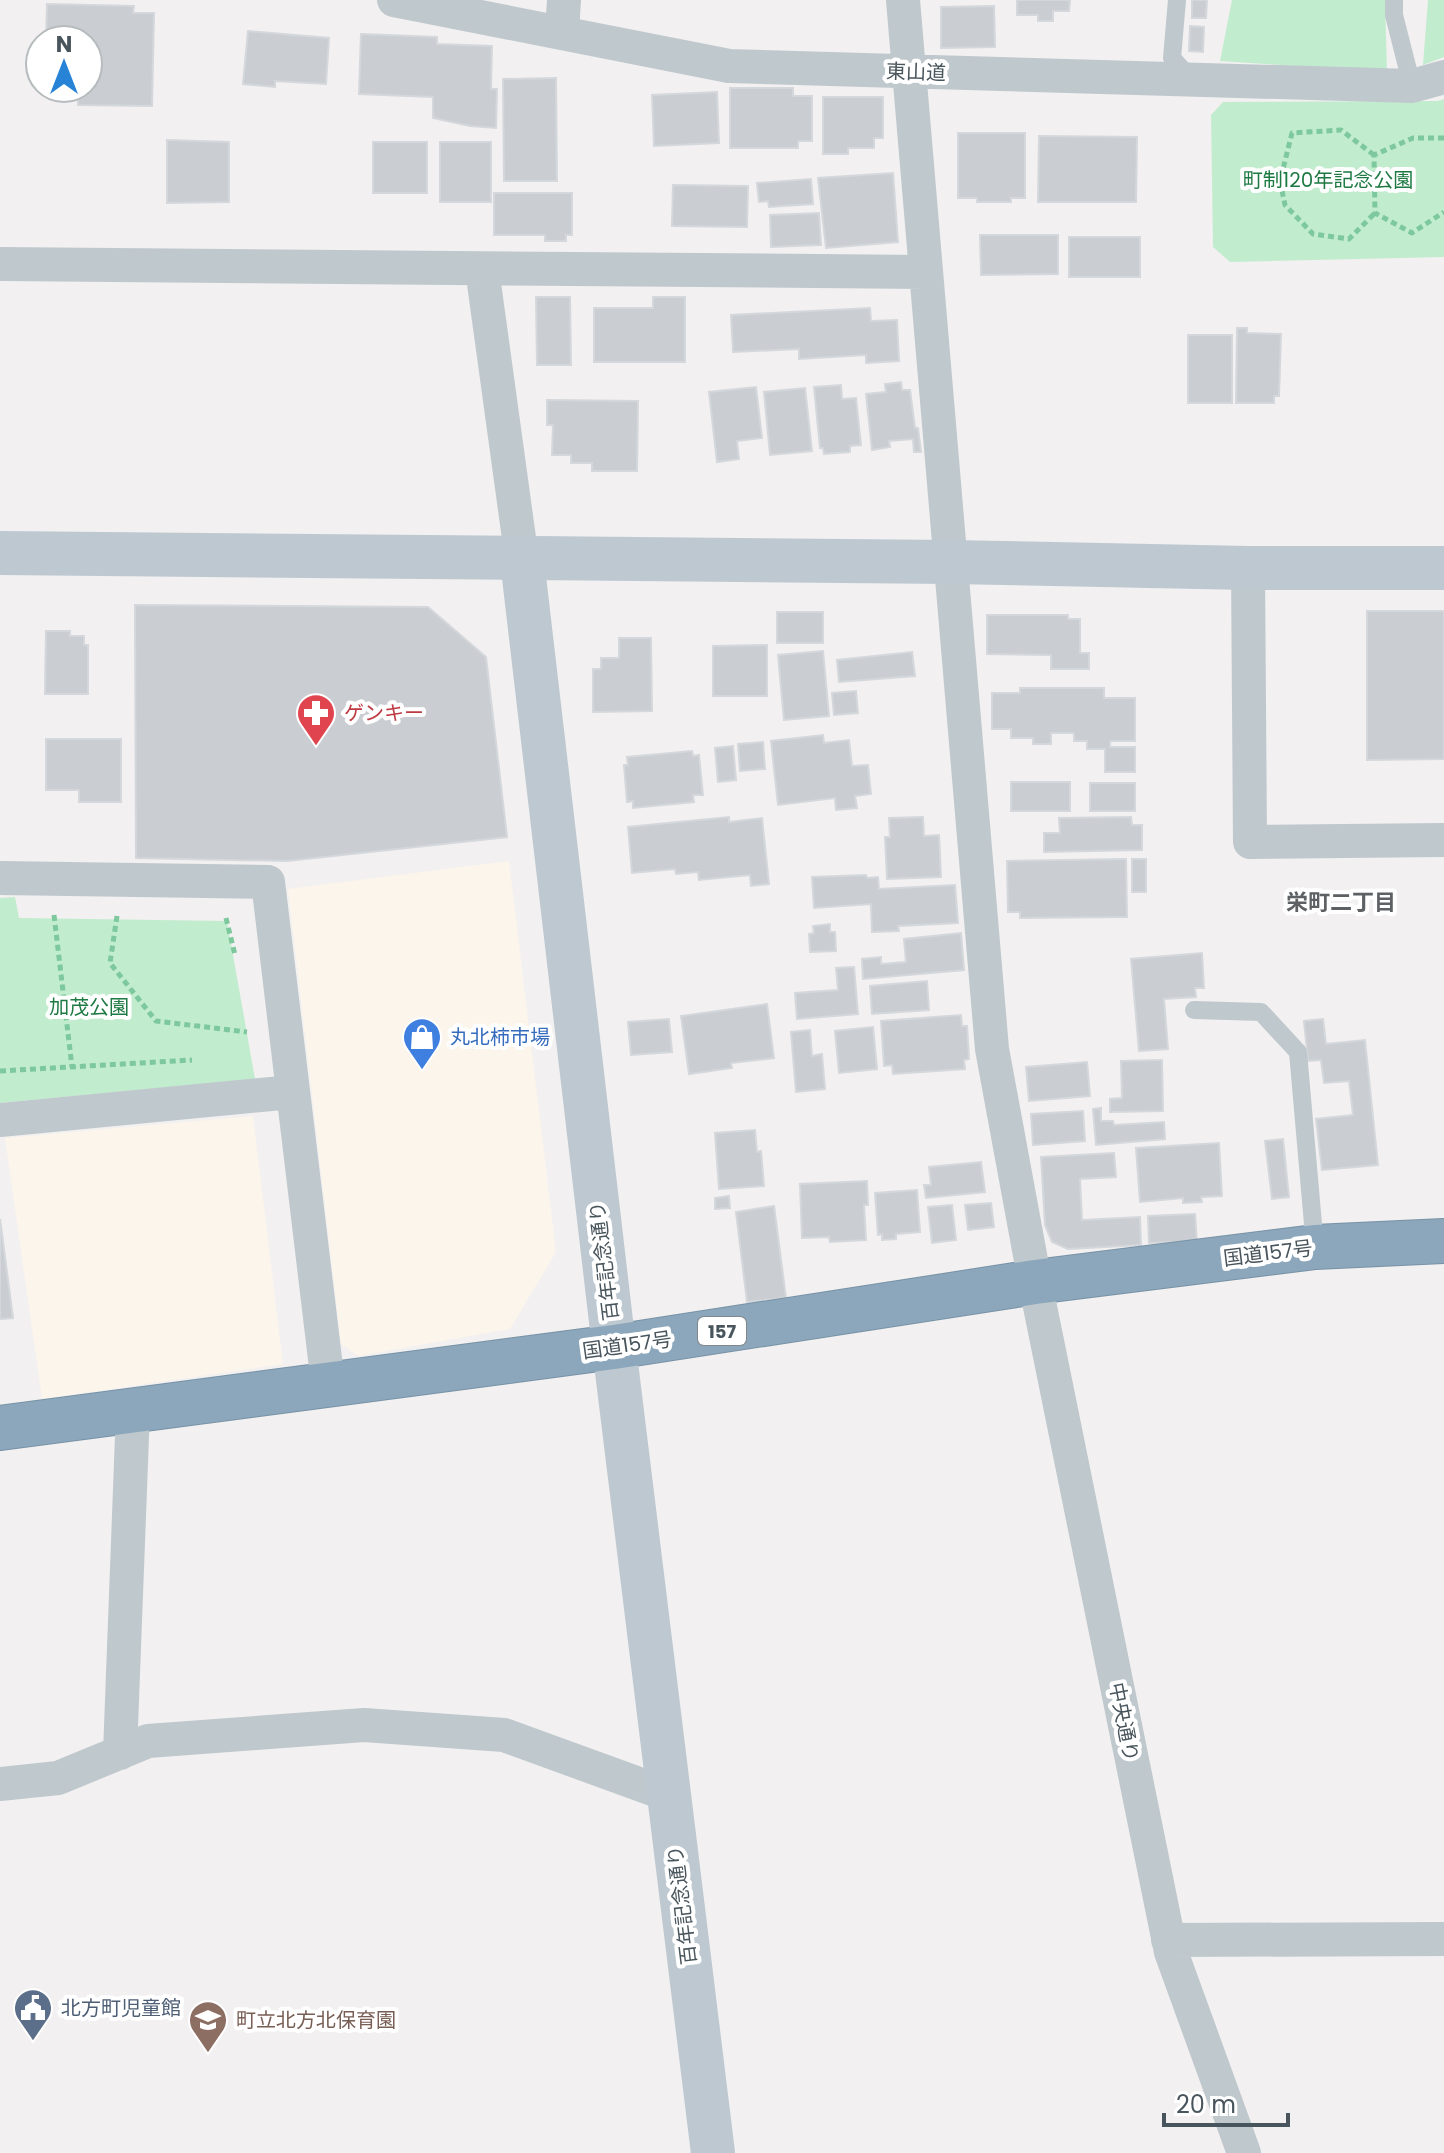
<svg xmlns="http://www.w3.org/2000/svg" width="1444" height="2153" font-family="Poppins,'Noto Sans JP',sans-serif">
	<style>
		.commercial { fill: #fbf5eb }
		.green { fill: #c2ecce }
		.building { fill: #caced2; stroke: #d4d7db; stroke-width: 2 }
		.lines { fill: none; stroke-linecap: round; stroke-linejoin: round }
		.highway-casing { stroke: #7792a6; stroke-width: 46 }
		.path { stroke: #7dc89c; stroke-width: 5; stroke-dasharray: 6 4; stroke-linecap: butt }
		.lane { stroke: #bfc8cd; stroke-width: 18 }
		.street { stroke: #bfc8cd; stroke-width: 34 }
		.secondary { stroke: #bdc8d0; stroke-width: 44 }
		.highway { stroke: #8ca7bb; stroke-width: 44 }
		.labels { text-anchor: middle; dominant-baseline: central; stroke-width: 8; stroke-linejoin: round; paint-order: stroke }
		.shield { fill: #fff; stroke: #80888d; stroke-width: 2 }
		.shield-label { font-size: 18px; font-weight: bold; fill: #49555c }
		.street-label { font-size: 20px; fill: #49555c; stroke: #fff }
		.park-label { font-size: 20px; fill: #1e7943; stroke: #fff }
		.health-label { font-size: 20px; fill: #be3a42; stroke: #fff; text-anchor: start }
		.shop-label { font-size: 20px; fill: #366cbe; stroke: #fff; text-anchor: start }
		.service-label { font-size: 20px; fill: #4e5e75; stroke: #fff; text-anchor: start }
		.education-label { font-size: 20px; fill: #785e54; stroke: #fff; text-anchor: start }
		.neighbourhood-label { font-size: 22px; font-weight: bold; fill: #5d6164; stroke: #fff }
	</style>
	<rect width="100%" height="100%" fill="#f2f0f0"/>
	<!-- commercial -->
	<path class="commercial" d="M509 861 556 1252 510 1329 358 1356 341 1344 288 889Z
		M253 1116 283 1364 42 1399 5 1138Z"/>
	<!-- green -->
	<path class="green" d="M1232 0H1385L1387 72 1220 61Z
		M1428 0H1444V57L1423 65Z
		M1444 99V257L1230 262 1213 247 1211 115 1223 102 1438 101Z
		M15 897 19 918 227 921 255 1079 0 1103V898Z"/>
	<!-- building -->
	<path class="building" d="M1017 0H1070L1069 11H1053V21H1038V15H1017Z
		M1192 0H1207L1206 18H1192Z
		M47 4 134 6 133 13H154L152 106 78 105V88H88V40H46Z
		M994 6 995 47 941 48V7Z
		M1190 26 1204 27 1203 52 1189 51Z
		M248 31 329 38 326 84 275 81V87L243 84Z
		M361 34 437 37V44L492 46 491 89H497L496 128 470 126 433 118V97L359 94Z
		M556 78 557 181H504L503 79Z
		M730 88H793V96H812V141H798V148H730Z
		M717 92 719 143 654 146 652 95Z
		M823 97H883V138H874V148H848V154H823Z
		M958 133H1025V198H1011V202H977V198H958Z
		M1039 136 1137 137 1136 202H1038Z
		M167 140 229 142V202L167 203Z
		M373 142H427V193H373Z
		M440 142H491V202H440Z
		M893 173 898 242 826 248 818 178Z
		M811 179 813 204 769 207 768 201 759 202 757 183Z
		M673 185 748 186 747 227 672 226Z
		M494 193H572V235H566V241H545V235H494Z
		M819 213 821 245 771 247 770 215Z
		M980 235H1058V274L981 275Z
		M1069 237H1140V277H1069Z
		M536 297H570L571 365H537Z
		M653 297H685V362H594V308H653Z
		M870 308 871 321 897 320 899 361 866 363V355L799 359V349L733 352 731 315Z
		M1237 328H1247V333L1281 334 1279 396H1274V403H1236Z
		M1188 335H1232V403H1188Z
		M901 382 902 390H910L915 428H918L921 452H914L913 439 889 441 890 447 872 450 866 394 886 392 885 384Z
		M841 385 842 399 856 398 861 445 850 446V452L824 454 823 448H820L814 387Z
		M756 387 762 438 737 441 739 459 717 462 709 392Z
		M805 388 812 451 770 455 764 392Z
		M547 400 638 401 637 471H592V463H571V455H552L553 425H547Z
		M135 605 428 607 486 657 507 837 287 861 136 858Z
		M1367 611H1444V759L1367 760Z
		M777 612H823V643H777Z
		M987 615H1068V619H1080V653H1089V669H1051V655L987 654Z
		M46 631H70V636H84V645H88V694H45Z
		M619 638H651L652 711 593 712V669H601V658H619Z
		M767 645V696H713V646Z
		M823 651 829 716 784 720 778 655Z
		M912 652 915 676 839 682 837 660Z
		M1020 688H1104V698H1135V741H1110V747H1135V772H1105V749H1087V741H1074V733H1051V744H1033V738H1011V729H992V693H1020Z
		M856 691 858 713 834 715 832 693Z
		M823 735 824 743 849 740 852 766 868 765 871 794 855 796 857 808 836 810 835 798 778 805 771 741Z
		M46 739H121V802H79V790H46Z
		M763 742 765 769 740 771 738 744Z
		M733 746 736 780 718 782 715 748Z
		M692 751 693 756 699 755 703 795H693L694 802 633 808V801L627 802 624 765H628L627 757Z
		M1011 782H1070V811H1011Z
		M1090 783H1135V811H1090Z
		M729 817V822L762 818 769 884 751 886 750 875 699 880 698 872 676 874 675 869 632 873 628 827Z
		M923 817 924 836 939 835 941 877 887 879 885 837H890L889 818Z
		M1131 817 1132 825H1142V850L1044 852V833H1060L1059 818Z
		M1126 859 1127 917 1020 918V912H1008L1007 861Z
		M1132 859H1146V892H1132Z
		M866 875 867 878 878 877 879 889 955 885 958 923 898 926 899 931 872 932 871 904 814 908 812 877Z
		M830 924V932H835L836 951 810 952 809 934 814 933 813 926Z
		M961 933 964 970 863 979 862 959 881 957V964L906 962 904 939Z
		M1202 953 1204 988H1195L1196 997 1164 999 1168 1049 1139 1051 1131 959Z
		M854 967 858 1014 797 1019 795 993 838 990 836 968Z
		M927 981 929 1010 872 1014 870 986Z
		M767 1004 774 1058 731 1063 732 1068 689 1074 681 1016Z
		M961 1015 962 1026H967L969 1059 964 1060 965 1069 893 1074 892 1065 884 1066 881 1021Z
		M669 1019 672 1052 631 1055 628 1022Z
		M1323 1019 1326 1044 1365 1040 1378 1165 1322 1170 1316 1119 1353 1115 1349 1081 1324 1083 1321 1060 1308 1061 1304 1021Z
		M873 1027 877 1069 839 1073 835 1031Z
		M810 1030 812 1056 822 1054 825 1089 796 1092 791 1032Z
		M1162 1060 1163 1111 1110 1112V1099L1122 1098 1121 1061Z
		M1087 1062 1090 1096 1029 1101 1026 1067Z
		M1101 1108V1121H1113L1114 1125 1164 1122 1165 1139 1096 1145 1093 1109Z
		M1083 1111 1085 1141 1033 1145 1031 1114Z
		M755 1130 757 1152 761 1151 764 1186 719 1189 715 1133Z
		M1283 1139 1289 1197 1272 1199 1265 1141Z
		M1219 1143 1222 1196 1201 1197 1202 1202 1183 1203V1198L1140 1202 1136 1148Z
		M1114 1153 1116 1177 1080 1179 1082 1220 1140 1217 1141 1245 1068 1249 1052 1242 1045 1225 1041 1157Z
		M981 1162 985 1192 926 1198 924 1185H931L929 1167Z
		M867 1181 868 1205H864L866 1240 830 1242 829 1237 802 1238 800 1184Z
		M917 1190 920 1232 896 1234V1239L882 1240V1234L878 1235 875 1193Z
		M729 1196 730 1208 715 1209V1198Z
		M991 1203 994 1227 968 1230 965 1205Z
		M952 1205 956 1240 932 1243 928 1207Z
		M774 1206 786 1298 747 1302 736 1212Z
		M1195 1214 1197 1241 1149 1243 1148 1216Z
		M0 1219 13 1318 0 1319Z"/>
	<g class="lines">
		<defs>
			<path id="highway" d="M0 1428 614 1347 1035 1282 1315 1247 1444 1241"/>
		</defs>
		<!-- highway casing -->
		<use href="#highway" class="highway-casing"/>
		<!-- path -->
		<path class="path" d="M1444 138H1413L1374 155 1375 213 1412 233 1444 212
			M1374 155 1341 130 1292 133 1280 181 1285 205 1313 234 1349 239 1375 213
			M1263 180 1280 181
			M54 915 72 1067
			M117 916 110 963 156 1021 247 1032
			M226 918 235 955
			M0 1071 192 1060"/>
		<!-- lane -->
		<path class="lane" d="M1177 0 1172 58 1190 78
			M1394 0V15L1412 86
			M1194 1010 1261 1012 1298 1052 1315 1247"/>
		<!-- street -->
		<path class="street" d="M394 0 729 66 1412 86 1444 77
			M903 0 992 1049 1035 1282 1171 1952 1244 2153
			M562 32 564 0
			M0 264 925 272
			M482 269 522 560
			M1248 568 1250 842 1444 840
			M0 878 268 882 328 1384
			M0 1120 292 1092
			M120 1753 133 1410
			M0 1784 58 1778 148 1741 364 1725 504 1735 669 1795
			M1168 1940 1444 1939"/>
		<!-- secondary -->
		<path class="secondary" d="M0 553 951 562 1248 568H1444
			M522 560 614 1347 713 2153"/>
		<!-- highway -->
		<use href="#highway" class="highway"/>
	</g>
	<!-- icons -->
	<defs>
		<symbol id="pharmacy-pin" viewBox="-11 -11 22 30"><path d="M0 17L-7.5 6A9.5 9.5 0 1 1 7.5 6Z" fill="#e0444e" stroke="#fff"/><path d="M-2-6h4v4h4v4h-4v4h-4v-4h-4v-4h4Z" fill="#fff"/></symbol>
		<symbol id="shop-pin" viewBox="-11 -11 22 30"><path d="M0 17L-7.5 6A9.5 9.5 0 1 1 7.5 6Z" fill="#3f7fe0" stroke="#fff"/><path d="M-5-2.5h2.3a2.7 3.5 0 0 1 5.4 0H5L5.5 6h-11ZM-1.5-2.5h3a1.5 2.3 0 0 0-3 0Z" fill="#fff"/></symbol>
		<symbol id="civic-pin" viewBox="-11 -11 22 30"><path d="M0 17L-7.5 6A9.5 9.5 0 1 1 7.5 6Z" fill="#5c6f8a" stroke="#fff"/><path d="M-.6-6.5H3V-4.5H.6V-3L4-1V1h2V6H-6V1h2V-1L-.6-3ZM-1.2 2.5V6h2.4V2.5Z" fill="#fff"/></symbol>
		<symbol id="school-pin" viewBox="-11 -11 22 30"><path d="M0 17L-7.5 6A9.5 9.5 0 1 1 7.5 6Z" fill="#8d6e63" stroke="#fff"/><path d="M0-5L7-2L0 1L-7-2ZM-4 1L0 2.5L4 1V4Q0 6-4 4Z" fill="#fff"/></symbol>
	</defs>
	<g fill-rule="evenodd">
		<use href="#pharmacy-pin" x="294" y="691" width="44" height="60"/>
		<use href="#shop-pin" x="400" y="1015" width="44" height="60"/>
		<use href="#civic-pin" x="11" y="1986" width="44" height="60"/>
		<use href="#school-pin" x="186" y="1998" width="44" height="60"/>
	</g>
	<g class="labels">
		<!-- shield labels -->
		<rect class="shield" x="698" y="1317" width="48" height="28" rx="6"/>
		<g class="shield-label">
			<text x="722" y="1331">157</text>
		</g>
		<!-- street labels -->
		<g class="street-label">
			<text transform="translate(916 72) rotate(2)">東山道</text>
			<text transform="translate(1268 1253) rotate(-7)">国道157号</text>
			<text transform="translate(604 1261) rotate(-97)">百年記念通り</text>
			<text transform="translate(627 1345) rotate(-8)">国道157号</text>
			<text transform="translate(1124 1722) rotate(79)">中央通り</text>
			<text transform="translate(682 1905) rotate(-97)">百年記念通り</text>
		</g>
		<!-- park labels -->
		<g class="park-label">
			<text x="1328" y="180">町制120年記念公園</text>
			<text x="89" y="1007">加茂公園</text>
		</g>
		<!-- health labels -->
		<g class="health-label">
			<text x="344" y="713">ゲンキー</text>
		</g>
		<!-- shop labels -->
		<g class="shop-label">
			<text x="450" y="1037">丸北柿市場</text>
		</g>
		<!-- service labels -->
		<g class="service-label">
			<text x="61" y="2008">北方町児童館</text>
		</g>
		<!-- education labels -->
		<g class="education-label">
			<text x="236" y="2020">町立北方北保育園</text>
		</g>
		<!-- neighbourhood labels -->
		<g class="neighbourhood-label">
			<text x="1341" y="902">栄町二丁目</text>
		</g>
	</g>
	<!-- north arrow -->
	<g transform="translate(64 64)"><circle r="38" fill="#ffffff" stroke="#b6bbbe" stroke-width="2"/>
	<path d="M0-6L14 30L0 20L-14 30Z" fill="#2783d5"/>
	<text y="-12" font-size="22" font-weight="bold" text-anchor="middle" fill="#49555c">N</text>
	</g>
	<!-- scale -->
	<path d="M1164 2113v12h124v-12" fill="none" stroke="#49555c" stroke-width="4"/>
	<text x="1176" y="2113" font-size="24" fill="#49555c" stroke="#ffffff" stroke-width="6" paint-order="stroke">20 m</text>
</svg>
